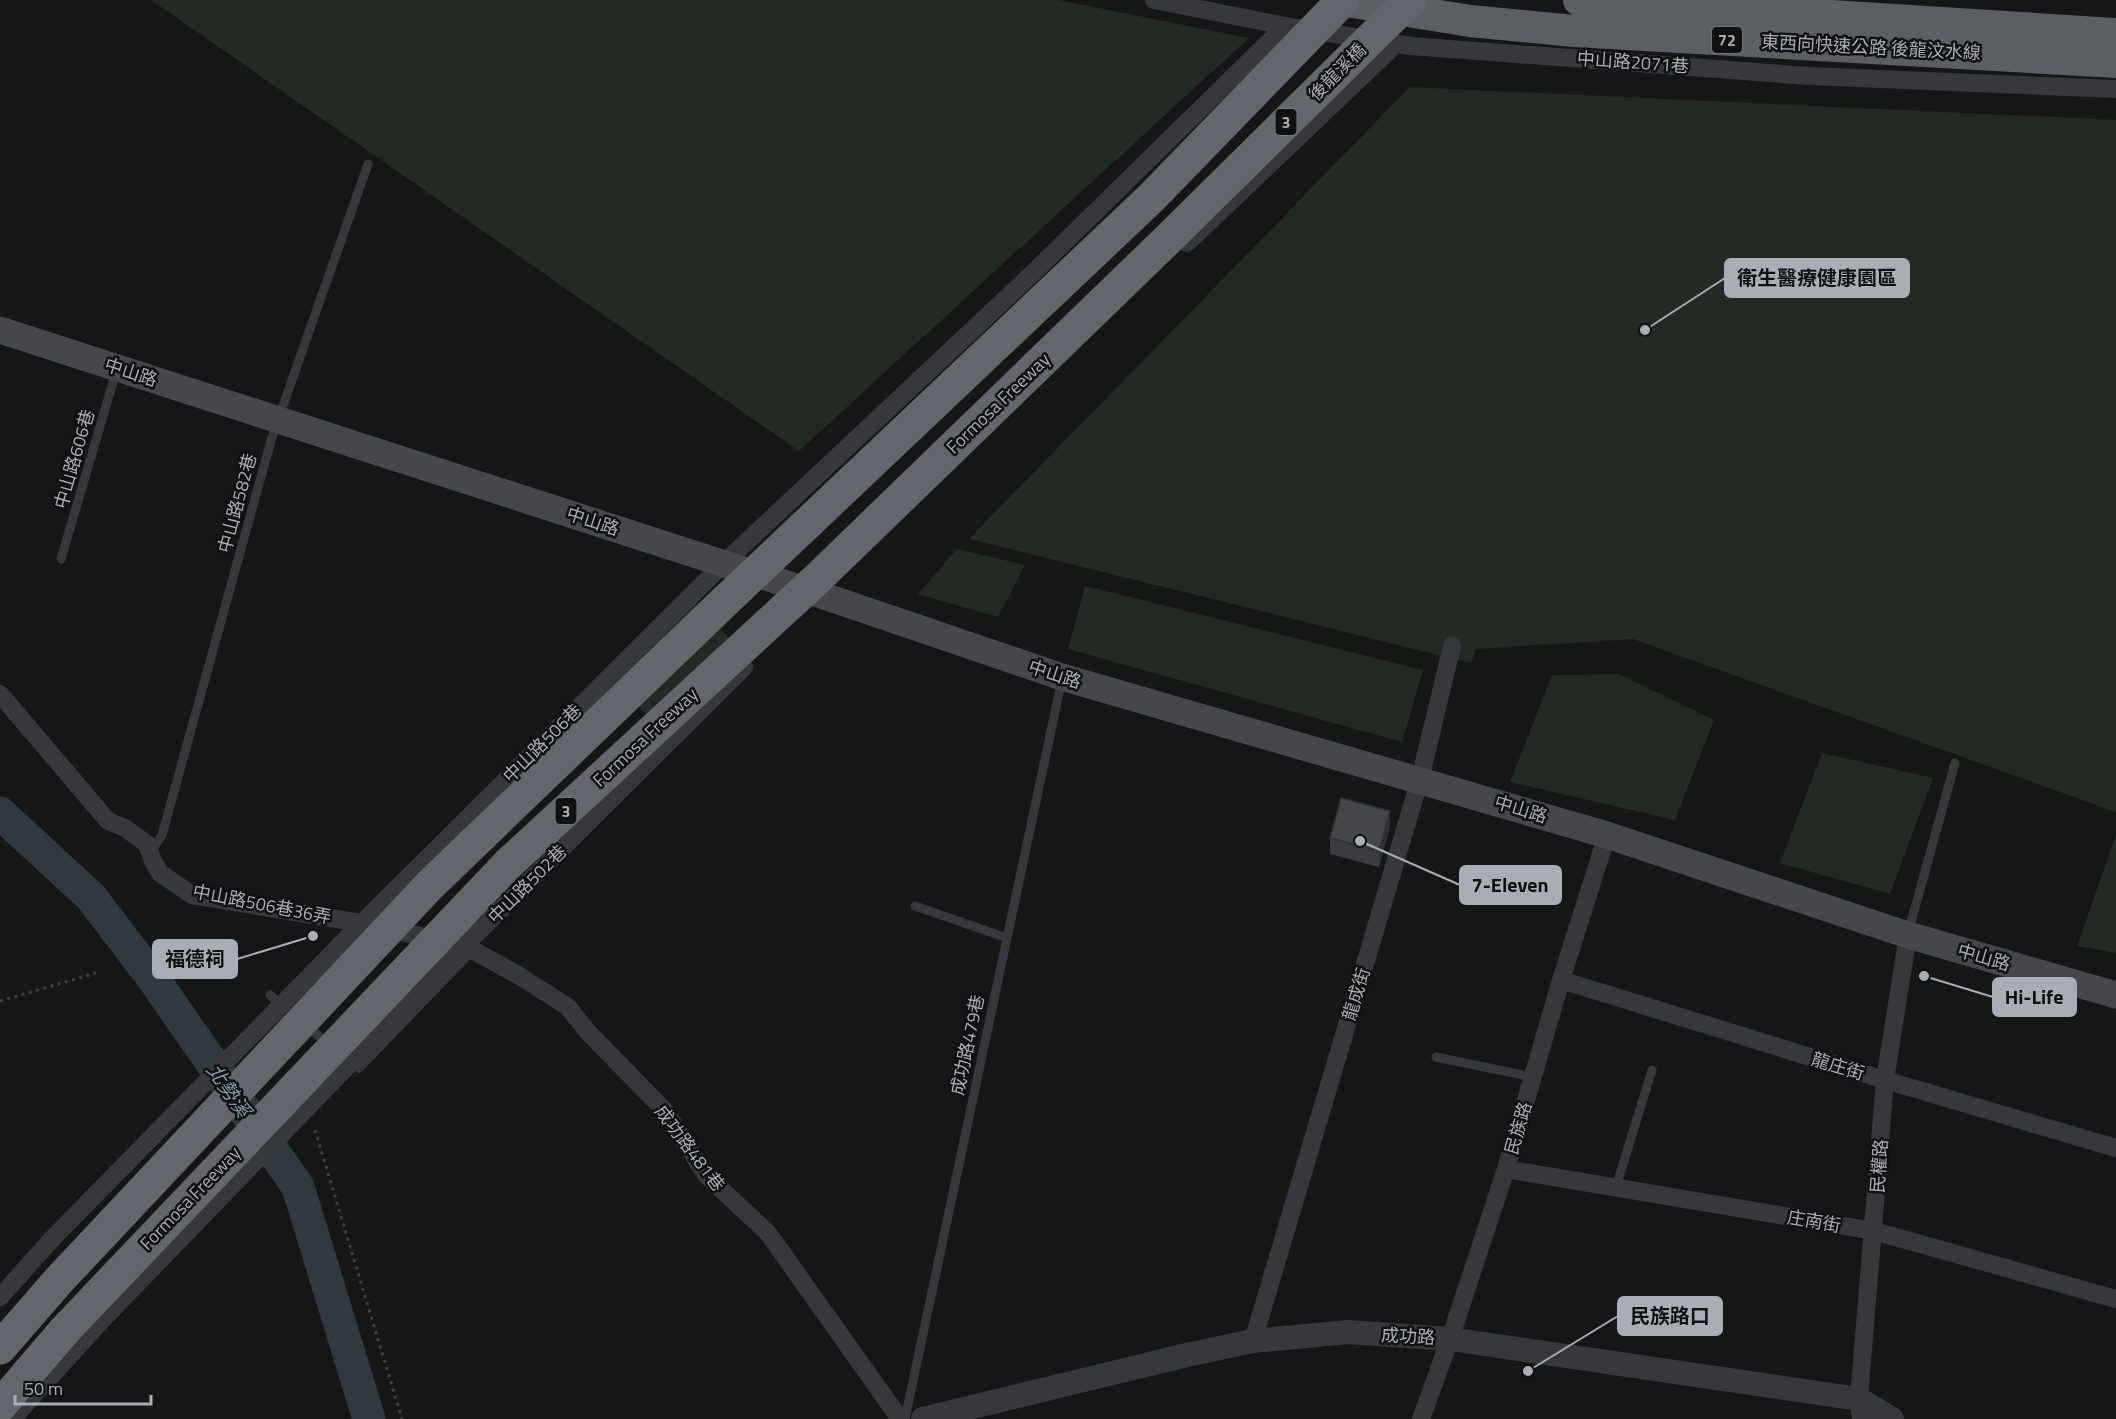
<svg xmlns="http://www.w3.org/2000/svg" width="2116" height="1419" font-family="'Titillium Web','Noto Sans TC',sans-serif">
	<style>
		.green { fill: #222a23 }
		.lines { fill: none; stroke-linecap: round; stroke-linejoin: round }
		.river { stroke: #30393f; stroke-width: 33 }
		.path { stroke: #3d3f43; stroke-width: 3; stroke-dasharray: 3 4.5; stroke-linecap: butt }
		.service { stroke: #37383c; stroke-width: 9 }
		.minor { stroke: #37383c; stroke-width: 18 }
		.tertiary { stroke: #37383c; stroke-width: 24 }
		.secondary { stroke: #45474b; stroke-width: 27 }
		.trunk { stroke: #5b5e63; stroke-width: 32 }
		.minor-bridge { stroke: #37383c; stroke-width: 18 }
		.motorway-bridge { stroke: #63666c; stroke-width: 33 }
		.wall { fill: #3b3c40 }
		.shaded-wall { fill: #303134 }
		.building { fill: #45464a; stroke: #303134; stroke-width: 1.5 }
		.labels { text-anchor: middle; dominant-baseline: central; stroke-width: 5; stroke-linejoin: round; paint-order: stroke }
		.shield { fill: #111112; stroke: #7b7f85; stroke-width: 1.5 }
		.shield-label { font-size: 16px; font-weight: bold; fill: #a9aeb6 }
		.street-label { font-size: 18px; fill: #a9aeb6; stroke: #111112 }
		.water-label { font-size: 20px; font-style: italic; fill: #839cad; stroke: #111112 }
		.leader { fill: none; stroke: #a9aeb6; stroke-width: 2 }
		.callout-dot { fill: #a9aeb6; stroke: #111112; stroke-width: 2 }
		.callout { fill: #a9aeb6; stroke: #a9aeb6; stroke-width: 2 }
		.callout-label { font-size: 20px; text-anchor: middle; font-weight: bold; fill: #111 }
	</style>
	<rect width="100%" height="100%" fill="#161617"/>
	<!-- green -->
	<path class="green" d="M151 0H1059L1249 38 799 451Z
		M1410 87 2116 120V812L1633 639 1476 649 1471 663 969 539Z
		M957 549 1025 565 998 617 918 594Z
		M1085 586 1423 670 1402 742 1068 649Z
		M694 601 747 657 663 733 614 681Z
		M1619 674 1714 720 1675 820 1510 782 1552 675Z
		M1822 753 1933 778 1890 894 1780 863Z
		M2116 835V953L2077 946Z"/>
	<g class="lines">
		<!-- river -->
		<path class="river" d="M0 813 91 897 155 981 298 1187 369 1419"/>
		<!-- path -->
		<path class="path" d="M0 1001 96 973
			M315 1130 402 1419"/>
		<!-- service -->
		<path class="service" d="M61 559 116 372
			M150 853 162 835 272 437 368 164
			M915 906 1007 938
			M1908 933 1955 763
			M270 995 284 1007
			M306 1025 330 1046
			M1436 1057 1533 1077
			M350 1062 359 1068 473 950
			M1616 1187 1652 1070
			M905 1419 1062 679"/>
		<!-- minor -->
		<path class="minor" d="M1154 0 1285 26 1410 46 1809 76 2116 89
			M1187 243 1396 44
			M0 694 108 821 125 828 147 844 153 861 160 873 192 895 361 923 465 946 518 975 568 1007 587 1031 665 1111 706 1175 768 1233 900 1419
			M344 941 724 563 1033 273 1285 26
			M456 954 744 667
			M1561 980 1885 1080 2116 1148
			M1506 1169 1874 1231 2116 1299
			M0 1297 52 1239
			M1253 1341 1420 779 1452 646
			M12 1419 104 1318
			M1421 1419 1450 1339 1506 1169 1561 980 1607 835
			M1861 1419 1859 1399 1885 1080 1908 935"/>
		<!-- tertiary -->
		<path class="tertiary" d="M923 1419 1191 1354 1253 1341 1348 1332 1450 1339 1859 1399 1892 1419"/>
		<!-- secondary -->
		<path class="secondary" d="M0 330 818 594 1062 677 1607 835 1908 935 2116 995"/>
		<!-- trunk -->
		<path class="trunk" d="M1341 0 1470 21 1574 31 2116 62
			M1579 0 2116 34"/>
		<!-- minor-bridge -->
		<path class="minor-bridge" d="M52 1239 344 941
			M104 1318 456 954"/>
		<!-- motorway-bridge -->
		<path class="motorway-bridge" d="M0 1348 60 1279 430 885 720 606 1151 198 1343 0
			M0 1406 65 1330 508 864 819 577 1162 245 1410 0"/>
	</g>
	<!-- wall -->
	<path class="wall" d="M1390 827 1379 867 1330 854V838Z"/>
	<!-- shaded-wall -->
	<path class="shaded-wall" d="M1390 811V827L1379 867V851Z"/>
	<!-- building -->
	<path class="building" d="M1341 798 1390 811 1379 851 1330 838Z"/>
	<g class="labels">
		<!-- shield labels -->
		<g class="shield">
			<rect x="1712" y="27" width="30" height="26" rx="4.5"/>
			<rect x="1275.5" y="109" width="21" height="26" rx="4.5"/>
			<rect x="555.5" y="798" width="21" height="26" rx="4.5"/>
		</g>
		<g class="shield-label">
			<text x="1727" y="40">72</text>
			<text x="1286" y="122">3</text>
			<text x="566" y="811">3</text>
		</g>
		<!-- street labels -->
		<g class="street-label">
			<text transform="translate(1871 47) rotate(3)">東西向快速公路 後龍汶水線</text>
			<text transform="translate(1633 62) rotate(4)">中山路2071巷</text>
			<text transform="translate(1337 72) rotate(-45)">後龍溪橋</text>
			<text transform="translate(131 372) rotate(18)">中山路</text>
			<text transform="translate(998 403) rotate(-44)">Formosa Freeway</text>
			<text transform="translate(74 459) rotate(-74)">中山路606巷</text>
			<text transform="translate(237 503) rotate(-75)">中山路582巷</text>
			<text transform="translate(593 521) rotate(18)">中山路</text>
			<text transform="translate(1055 674) rotate(18)">中山路</text>
			<text transform="translate(645 737) rotate(-43)">Formosa Freeway</text>
			<text transform="translate(542 743) rotate(-45)">中山路506巷</text>
			<text transform="translate(1521 809) rotate(17)">中山路</text>
			<text transform="translate(527 884) rotate(-45)">中山路502巷</text>
			<text transform="translate(262 904) rotate(11)">中山路506巷36弄</text>
			<text transform="translate(1984 957) rotate(16)">中山路</text>
			<text transform="translate(1356 994) rotate(-73)">龍成街</text>
			<text transform="translate(967 1045) rotate(-78)">成功路479巷</text>
			<text transform="translate(1838 1066) rotate(17)">龍庄街</text>
			<text transform="translate(1518 1128) rotate(-74)">民族路</text>
			<text transform="translate(690 1148) rotate(53)">成功路481巷</text>
			<text transform="translate(1879 1166) rotate(-86)">民權路</text>
			<text transform="translate(190 1198) rotate(-46)">Formosa Freeway</text>
			<text transform="translate(1814 1221) rotate(10)">庄南街</text>
			<text transform="translate(1408 1336) rotate(3)">成功路</text>
		</g>
		<!-- water labels -->
		<g class="water-label">
			<text transform="translate(229 1090) rotate(55)">北勢溪</text>
		</g>
	</g>
	<!-- callouts -->
	<path class="leader" d="M1645 330L1725 278M1360 841L1460 885M313 936L237 959M1924 976L1993 997M1528 1371L1618 1316"/>
	<g class="callout-dot">
		<circle cx="1645" cy="330" r="6"/>
		<circle cx="1360" cy="841" r="6"/>
		<circle cx="313" cy="936" r="6"/>
		<circle cx="1924" cy="976" r="6"/>
		<circle cx="1528" cy="1371" r="6"/>
	</g>
	<g class="callout">
		<rect x="1725" y="259" width="184" height="38" rx="6"/>
		<rect x="1460" y="866" width="101" height="38" rx="6"/>
		<rect x="153" y="940" width="84" height="38" rx="6"/>
		<rect x="1993" y="978" width="83" height="38" rx="6"/>
		<rect x="1618" y="1297" width="104" height="38" rx="6"/>
	</g>
	<g class="callout-label">
		<text x="1817" y="285">衛生醫療健康園區</text>
		<text x="1510" y="892">7-Eleven</text>
		<text x="195" y="966">福德祠</text>
		<text x="2034" y="1004">Hi-Life</text>
		<text x="1670" y="1323">民族路口</text>
	</g>
	<!-- scale -->
	<path d="M15 1395v9h136v-9" fill="none" stroke="#a9aeb6" stroke-width="3"/>
	<text x="24" y="1395" font-size="18" fill="#a9aeb6" stroke="#111112" stroke-width="4.5" paint-order="stroke">50 m</text>
</svg>
